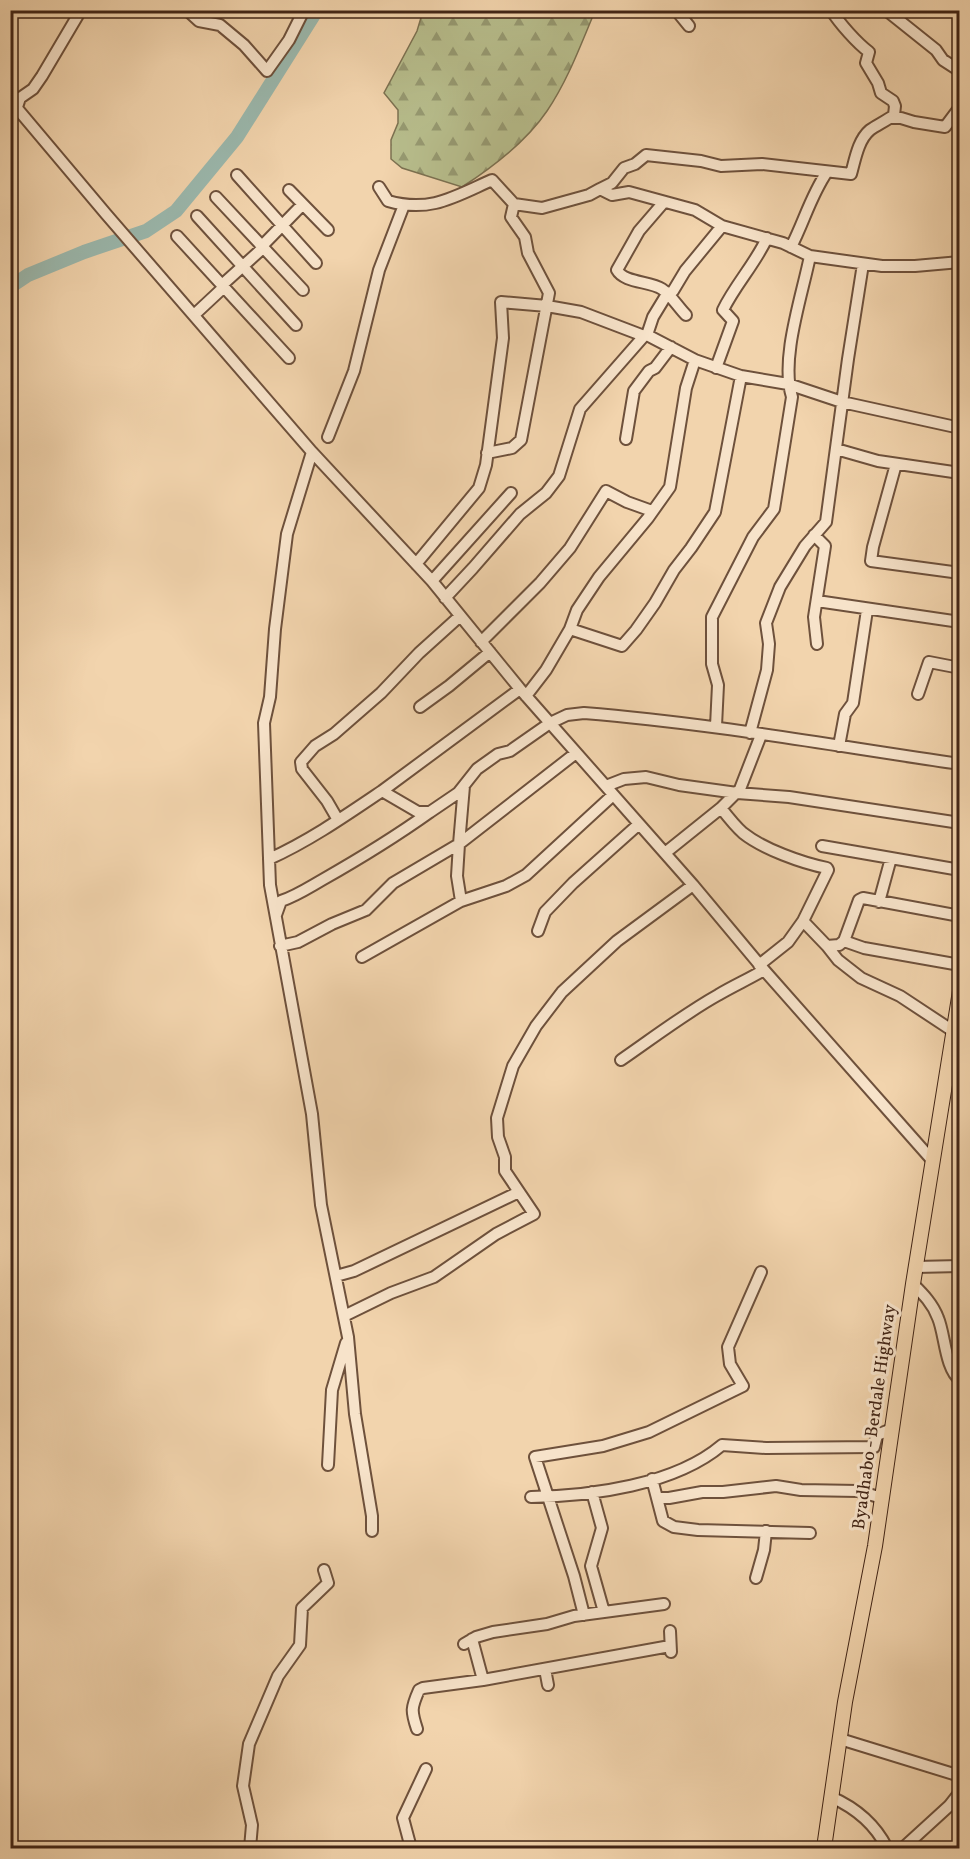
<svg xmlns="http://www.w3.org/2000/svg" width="970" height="1859" font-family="Vollkorn,serif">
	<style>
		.forest { fill: url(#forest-firs); stroke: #7c7151; stroke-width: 1.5 }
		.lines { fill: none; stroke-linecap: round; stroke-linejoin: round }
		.river { stroke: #9bb8ad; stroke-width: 14 }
		.minor-casing { stroke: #6e513c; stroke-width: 14 }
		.major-casing { stroke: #422516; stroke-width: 16 }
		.minor { stroke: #f7e3ca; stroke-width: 10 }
		.major { stroke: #f2d4ad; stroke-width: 14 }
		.labels { text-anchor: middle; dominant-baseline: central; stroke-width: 6; stroke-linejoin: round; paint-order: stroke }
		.street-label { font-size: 18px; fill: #422516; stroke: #f7e3ca }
	</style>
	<defs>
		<pattern id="forest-firs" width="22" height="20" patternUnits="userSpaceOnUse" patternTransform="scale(1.5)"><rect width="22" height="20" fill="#b7bd8c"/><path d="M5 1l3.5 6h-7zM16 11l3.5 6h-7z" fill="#969971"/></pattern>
	</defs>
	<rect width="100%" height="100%" fill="#f2d4ad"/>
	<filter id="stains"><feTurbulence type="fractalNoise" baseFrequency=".00333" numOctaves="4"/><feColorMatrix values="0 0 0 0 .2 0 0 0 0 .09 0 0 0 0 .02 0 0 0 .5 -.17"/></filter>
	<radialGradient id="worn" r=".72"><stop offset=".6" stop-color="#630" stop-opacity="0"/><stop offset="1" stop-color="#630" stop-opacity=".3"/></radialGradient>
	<!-- forest -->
	<path class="forest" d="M423 11H595C581 44 568 80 547 111 526 142 493 167 462 187L402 168 391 159V140L398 123V110L384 93 417 31Z"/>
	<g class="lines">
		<!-- river -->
		<path class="river" d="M10 287 28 275 84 252 146 231 176 211 237 137 317 10"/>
		<defs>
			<path id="minor" d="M187 10 199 21 220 25 244 45 267 71 289 40 304 10
				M676 10 689 26
				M886 10 936 50 943 60 960 71
				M10 100 106 214 312 452 432 581 520 689 693 885 764 970 932 1160
				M10 112 17 107 20 98 33 89 42 76 81 10
				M890 118H901L914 122 945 127 960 107
				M237 175 316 263
				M379 187 388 201C430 213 454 197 492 180L514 204 542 208 589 195 600 189 612 183 624 168 635 164 646 155 701 161 721 166 762 164 851 174C855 160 858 140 870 130 877 125 886 121 894 115L895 106 893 101 881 93 878 83 866 63 869 52C857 43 840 24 831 10
				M600 189 612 195 629 192 695 210 722 226 783 243 810 256 882 266H915L960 262
				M289 190 328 230
				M216 197 303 290
				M664 202 639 231 617 270C624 283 650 281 662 289 671 295 678 307 686 315
				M197 216 296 325
				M177 236 289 358
				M262 246 302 205
				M791 247C804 222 811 195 827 172
				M222 285 264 247
				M194 315 224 287
				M647 335 653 317 667 294 673 291 685 271 722 226
				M716 368 733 321 723 310C735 285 755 264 767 238
				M328 437 354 371 379 270 404 205
				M626 439 634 391 649 371 655 368 671 347
				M836 449 878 461 960 473
				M312 452 287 534 275 629 270 697 264 723 270 885 312 1114 321 1205 348 1337 355 1414 372 1516V1531
				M487 453 512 448 521 440 549 293 528 253 525 237 511 217 514 204
				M896 464 873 547 871 561 960 573
				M814 535 825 546 814 617 817 644
				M416 564 479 488 486 465 503 338 501 302 547 306 581 312 644 336 647 335 695 360 741 376 788 384 842 402 960 428
				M432 581 511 493
				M445 598 473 568 520 514 546 493 559 476 580 409 644 336
				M817 601 960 622
				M570 629 622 646 636 630 655 603 674 570 691 548 715 512 741 376
				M481 642 540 583 570 548 606 491 627 502 652 511
				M918 694 929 662 960 668
				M526 696 546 670 570 629 577 610 599 577 648 518 670 487 686 388 695 360
				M420 707 449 686 490 652
				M716 726 718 685 712 664V617L753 537 774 509 792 397C780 359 802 296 810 256
				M750 733 767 670 769 644 766 623 780 587 805 546 826 522 848 359 863 264
				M839 746 845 714 853 703 867 610
				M606 786 624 779 646 777 679 785 737 793 789 797 960 823
				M382 791 520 689
				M721 808 740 789 761 735
				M338 820 327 801 302 769 301 762 315 746 334 734 381 693 419 653 460 616
				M822 846 960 870
				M665 853 721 808C728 817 735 826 743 833 763 849 802 863 827 868L828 870 803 921
				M269 859C309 841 345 816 382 791L418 812H430L458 793 477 769 498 754 510 751 550 723 567 715 584 713C710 723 835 746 960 764
				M461 901 457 876 459 844 576 753
				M879 902 891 858
				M276 915 281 901C296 896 308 888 322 880 359 859 395 837 430 812
				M538 931 545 912 573 883 639 824
				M844 941 864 948 960 965
				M280 946 298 942 332 924 366 910 393 883 459 844 464 786
				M827 946 838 960 861 978 900 996 953 1031
				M362 957 461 901 506 886 526 875 613 795
				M759 965 788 942 803 921 827 946 839 945 844 941 859 900 863 898 960 916
				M621 1060C653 1038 684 1014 718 995 733 986 749 979 764 970
				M916 1267 960 1266
				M336 1276 354 1271 519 1192
				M913 1284C923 1294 933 1304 938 1318 945 1334 945 1369 960 1380
				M344 1316 391 1293 434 1277 496 1234 534 1214 505 1171V1157L498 1137 497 1118 513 1066 536 1026 562 992 617 941 693 885
				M328 1465 332 1390 346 1343
				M652 1479 663 1521 674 1527 698 1530 810 1533
				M592 1492 602 1528 591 1566 604 1612
				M531 1497C591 1496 675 1485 722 1445L766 1448 874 1447 877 1435 892 1429
				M658 1498H669L702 1492H723L776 1486 801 1490 858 1491 882 1498
				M756 1578 764 1550 766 1531
				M584 1615 574 1576 535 1457 603 1446 649 1432 743 1386 730 1364 728 1347 761 1272
				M670 1631 671 1652
				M472 1639 483 1680
				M464 1644 476 1637 493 1632 547 1624 574 1616 664 1604
				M545 1669 548 1685
				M417 1729C411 1711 411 1708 419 1690L423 1688 483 1680 670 1646
				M840 1739 960 1776
				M831 1797C856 1808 875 1824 887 1848
				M250 1848 252 1825 243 1786 249 1744 278 1676 300 1645 302 1608 328 1583 324 1570
				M411 1848 403 1818 426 1769
				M903 1848 949 1806 960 1792"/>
			<path id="major" d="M824 1848 845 1702 875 1546 913 1284 960 991"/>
		</defs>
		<!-- minor casing -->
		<use href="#minor" class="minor-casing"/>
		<!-- major casing -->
		<use href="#major" class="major-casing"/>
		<!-- minor -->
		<use href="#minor" class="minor"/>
		<!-- major -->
		<use href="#major" class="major"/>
	</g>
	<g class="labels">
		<!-- street labels -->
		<g class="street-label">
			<text transform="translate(875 1417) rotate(-82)">Byadhabo - Berdale Highway</text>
		</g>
	</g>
	<!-- margin -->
	<rect width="970" height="1859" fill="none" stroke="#f2d4ad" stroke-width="36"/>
	<rect x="12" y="12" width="946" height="1835" fill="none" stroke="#422516" stroke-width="3"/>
	<rect x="18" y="18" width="934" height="1823" fill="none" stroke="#422516" stroke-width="1.5"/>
	<rect width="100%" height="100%" filter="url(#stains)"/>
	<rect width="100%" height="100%" fill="url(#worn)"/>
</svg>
